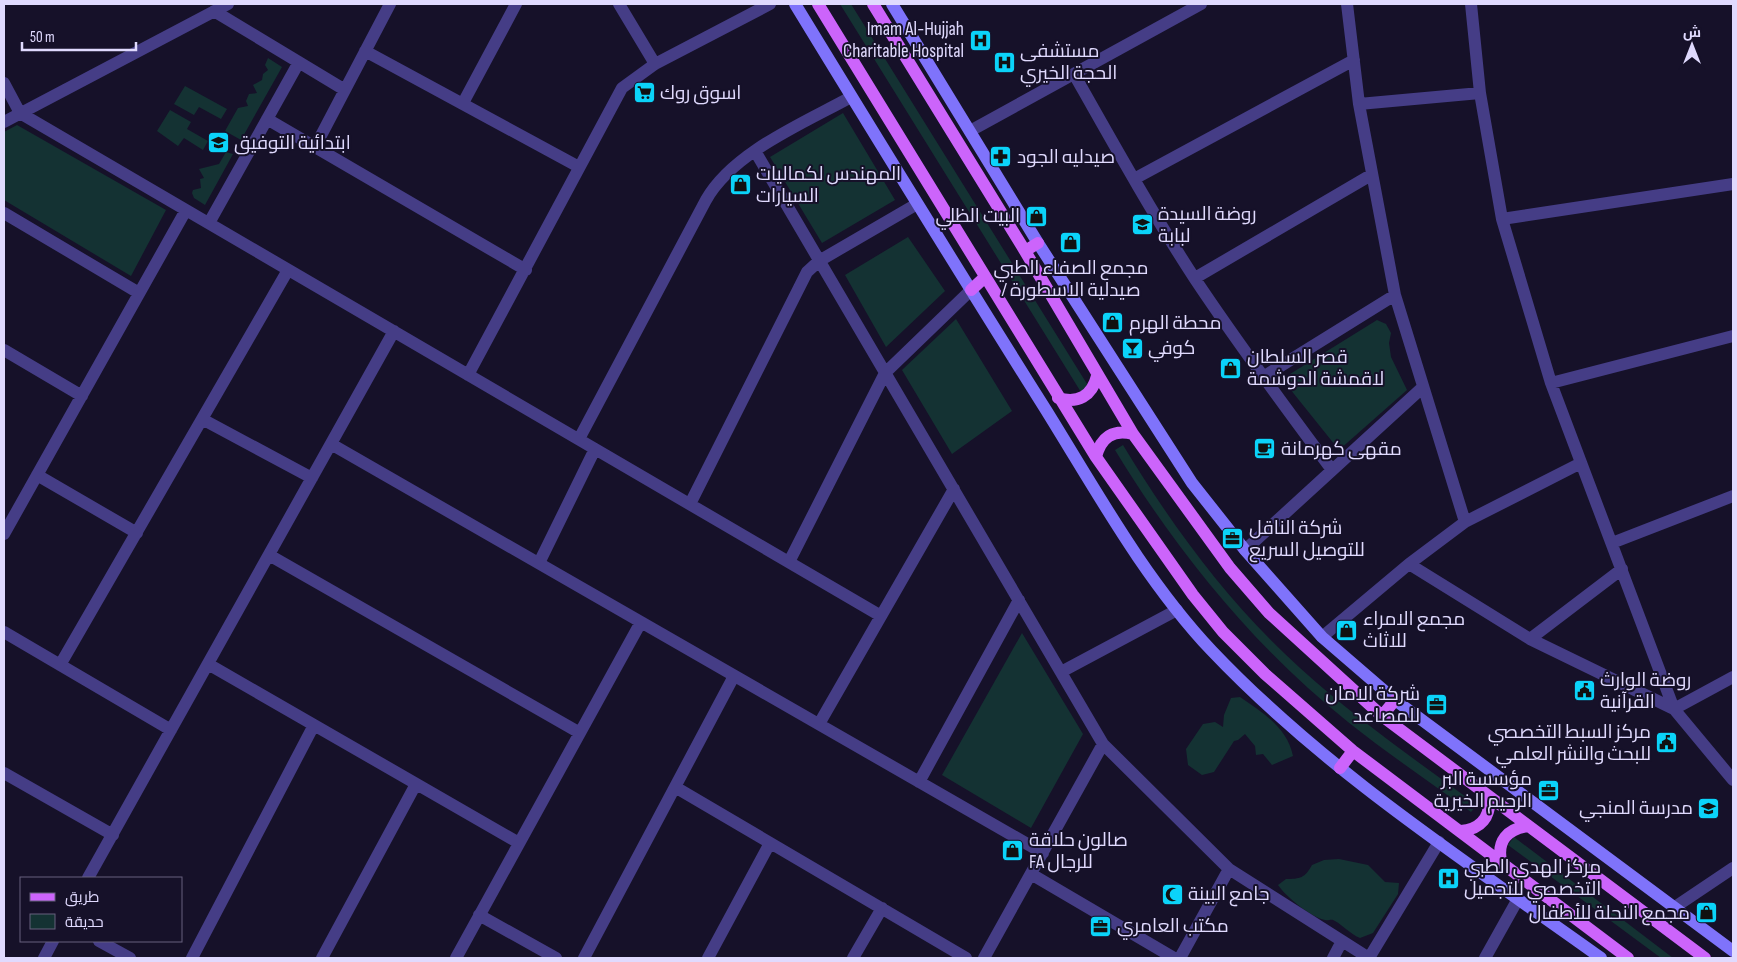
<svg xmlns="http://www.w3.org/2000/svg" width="1737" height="962" font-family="'Sofia Sans Condensed',Cairo,sans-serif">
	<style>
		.green { fill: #143233 }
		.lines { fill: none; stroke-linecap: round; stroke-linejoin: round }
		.street { stroke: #453d86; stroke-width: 12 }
		.secondary { stroke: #7f73fb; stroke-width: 12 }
		.primary { stroke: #cc64fb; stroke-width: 12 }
		.labels { text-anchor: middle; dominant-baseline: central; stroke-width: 4; stroke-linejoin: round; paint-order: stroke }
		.poi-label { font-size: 19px; fill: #e0dafe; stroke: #161129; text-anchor: start }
	</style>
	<rect width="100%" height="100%" fill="#161129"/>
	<!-- green -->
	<path class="green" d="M840 4H851L1092 392 1084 397Z
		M268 58 282 67 241 140 225 131 238 108 248 106 246 101 249 94 257 93 253 85 262 80 263 74 268 70 265 65Z
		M185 86 227 109 221 119 199 107 194 115 174 104Z
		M170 110 191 122 187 129 208 141 203 150 184 138 178 146 157 131Z
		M843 113 895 200 822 243 770 157Z
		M17 125 166 210 131 276 4 200V132Z
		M226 152 233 154 205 205 194 198 192 193 193 190 201 188 200 179 204 178 199 169 219 164Z
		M908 237 945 291 886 347 845 275Z
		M956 319 1012 411 952 454 902 370Z
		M1377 320 1386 324 1391 333 1389 343 1391 357 1407 390 1339 450 1282 379Z
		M1123 445C1172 526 1229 604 1300 668 1355 718 1417 761 1477 805L1471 812C1430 782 1388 754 1348 722 1255 648 1177 552 1115 450Z
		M1022 633 1083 734 1031 828 942 775Z
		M1240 697C1263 713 1287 727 1293 756L1272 765 1263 754 1256 755 1255 746 1245 734 1238 740 1234 741 1214 772 1202 775 1188 765 1186 749 1203 724 1215 722 1223 727 1224 715 1231 698Z
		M1514 837 1673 958H1661L1508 845Z
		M1339 859 1368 865 1385 882 1399 883 1398 894 1373 933 1360 938C1350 934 1339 922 1333 920 1331 919 1328 921 1325 920 1311 917 1286 897 1278 885L1286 879C1300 879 1305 878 1312 865L1324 860Z"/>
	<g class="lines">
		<!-- street -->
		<path class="street" d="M619 4 655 64
			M1347 4 1359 104 1395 295 1465 522
			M1471 4 1480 93 1502 219 1551 383 1674 709 1733 780
			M214 11 345 90
			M365 51 579 167
			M1074 74C1113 143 1152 213 1195 279 1239 345 1285 407 1332 470
			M4 83 20 113 881 616
			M463 103 516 4
			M1359 104 1480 93
			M267 119 526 270
			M4 122 228 4
			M970 131 1201 4
			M315 147 390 4
			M755 151 1103 744 1229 869 1369 958
			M1134 179 1354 60
			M4 213 139 293
			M1502 219 1733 184
			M209 223 299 62
			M1195 278 1371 175
			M4 350 82 396
			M468 375 622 88 655 64 770 4
			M1263 377 1395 295
			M1551 383 1733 336
			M202 419 312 478
			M579 439 706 200C733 152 804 123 851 97
			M331 444 1043 853
			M37 475 137 533
			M690 504 807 272 819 261 917 204
			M4 534 186 210
			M1612 543 1733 496
			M1245 550 1422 388
			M269 555 580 733
			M789 562 885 373 971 290
			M539 563 595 449
			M1409 564 1530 639 1674 709 1733 677
			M4 632 171 730
			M1322 637 1409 564 1465 522 1581 463
			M1530 639 1622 569
			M208 664 519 843
			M60 665 288 270
			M1061 672 1177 610
			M819 724 954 489
			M4 773 113 835
			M919 782 1019 600
			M675 787 966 958
			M1031 874 1174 958
			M88 878 394 331
			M1675 907 1733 868
			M479 915 556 958
			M99 941 130 958
			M44 958 53 941
			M192 958 314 725
			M322 958 416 784
			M456 958 641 622
			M584 958 734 676
			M708 958 770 843
			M853 958 882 908
			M984 958 1103 744
			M1180 958 1229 869
			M1333 958 1342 941
			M1369 958 1439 842
			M1485 958 1518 899"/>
		<!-- secondary -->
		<path class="secondary" d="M795 4C878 140 961 275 1046 410 1097 492 1145 580 1212 651 1326 771 1467 862 1601 958
			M892 4 1038 243 1192 483 1245 550 1322 637 1395 700 1733 951"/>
		<!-- primary -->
		<path class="primary" d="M818 4 1096 457 1193 595 1223 632 1265 674 1353 751 1628 958
			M873 4 1025 251 1133 434 1230 568 1269 613 1382 716 1705 958
			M1025 251 1038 243
			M971 290 984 278
			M1058 398C1078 404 1092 396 1097 376
			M1096 457C1101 437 1113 429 1133 434
			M1382 716 1395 700
			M1340 768 1353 751
			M1461 831C1481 829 1491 817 1489 797
			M1501 861C1497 841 1507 829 1528 826"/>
	</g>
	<!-- icons -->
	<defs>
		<symbol id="hospital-square" viewBox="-11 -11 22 22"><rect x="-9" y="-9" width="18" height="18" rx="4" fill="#0bd3f9" stroke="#161129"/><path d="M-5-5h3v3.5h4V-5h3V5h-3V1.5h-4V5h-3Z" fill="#111"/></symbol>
		<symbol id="supermarket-square" viewBox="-11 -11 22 22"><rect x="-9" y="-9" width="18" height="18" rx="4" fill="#0bd3f9" stroke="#161129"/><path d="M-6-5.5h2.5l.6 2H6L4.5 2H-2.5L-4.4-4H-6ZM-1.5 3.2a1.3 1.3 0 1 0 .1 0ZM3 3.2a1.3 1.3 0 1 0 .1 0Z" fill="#111"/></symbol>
		<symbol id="school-square" viewBox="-11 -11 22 22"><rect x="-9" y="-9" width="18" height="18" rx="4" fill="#0bd3f9" stroke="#161129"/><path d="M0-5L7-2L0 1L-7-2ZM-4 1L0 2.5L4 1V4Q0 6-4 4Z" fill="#111"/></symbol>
		<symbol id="pharmacy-square" viewBox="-11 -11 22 22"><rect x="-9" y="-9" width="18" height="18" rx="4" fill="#0bd3f9" stroke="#161129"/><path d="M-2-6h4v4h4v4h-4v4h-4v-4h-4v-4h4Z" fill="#111"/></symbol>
		<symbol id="shop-square" viewBox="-11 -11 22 22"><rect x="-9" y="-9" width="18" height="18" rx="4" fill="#0bd3f9" stroke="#161129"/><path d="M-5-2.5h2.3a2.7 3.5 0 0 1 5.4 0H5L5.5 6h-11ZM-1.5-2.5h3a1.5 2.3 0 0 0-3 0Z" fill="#111"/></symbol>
		<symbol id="bar-square" viewBox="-11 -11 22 22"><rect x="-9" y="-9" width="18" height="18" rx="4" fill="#0bd3f9" stroke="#161129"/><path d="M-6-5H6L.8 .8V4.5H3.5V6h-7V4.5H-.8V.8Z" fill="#111"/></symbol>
		<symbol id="cafe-square" viewBox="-11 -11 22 22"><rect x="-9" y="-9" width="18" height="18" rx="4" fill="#0bd3f9" stroke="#161129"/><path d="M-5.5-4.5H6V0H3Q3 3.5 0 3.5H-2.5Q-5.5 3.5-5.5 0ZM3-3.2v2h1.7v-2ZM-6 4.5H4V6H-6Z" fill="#111"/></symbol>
		<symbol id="office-square" viewBox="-11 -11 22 22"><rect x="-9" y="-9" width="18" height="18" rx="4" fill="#0bd3f9" stroke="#161129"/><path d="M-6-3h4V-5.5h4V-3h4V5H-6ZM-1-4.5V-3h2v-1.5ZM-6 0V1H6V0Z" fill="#111"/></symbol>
		<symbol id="civic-square" viewBox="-11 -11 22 22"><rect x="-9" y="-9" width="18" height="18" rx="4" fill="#0bd3f9" stroke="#161129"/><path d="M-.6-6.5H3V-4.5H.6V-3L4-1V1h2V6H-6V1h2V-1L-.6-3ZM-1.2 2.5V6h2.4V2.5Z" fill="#111"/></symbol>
		<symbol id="mosque-square" viewBox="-11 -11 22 22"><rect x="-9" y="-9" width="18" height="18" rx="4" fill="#0bd3f9" stroke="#161129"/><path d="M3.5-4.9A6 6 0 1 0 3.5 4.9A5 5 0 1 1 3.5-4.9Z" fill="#111"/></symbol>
	</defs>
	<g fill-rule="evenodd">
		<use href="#hospital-square" x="968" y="28" width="25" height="25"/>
		<use href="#hospital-square" x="992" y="50" width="25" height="25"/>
		<use href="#supermarket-square" x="632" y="80" width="25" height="25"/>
		<use href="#school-square" x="206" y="130" width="25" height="25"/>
		<use href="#pharmacy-square" x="988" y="144" width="25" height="25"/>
		<use href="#shop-square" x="728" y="172" width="25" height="25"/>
		<use href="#shop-square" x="1024" y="204" width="25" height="25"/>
		<use href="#school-square" x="1130" y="212" width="25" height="25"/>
		<use href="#shop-square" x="1058" y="230" width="25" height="25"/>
		<use href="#shop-square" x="1100" y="310" width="25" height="25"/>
		<use href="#bar-square" x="1120" y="336" width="25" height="25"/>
		<use href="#shop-square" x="1218" y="356" width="25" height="25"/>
		<use href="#cafe-square" x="1252" y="436" width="25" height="25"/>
		<use href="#office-square" x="1220" y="526" width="25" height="25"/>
		<use href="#shop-square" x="1334" y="618" width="25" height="25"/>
		<use href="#civic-square" x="1572" y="678" width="25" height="25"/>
		<use href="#office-square" x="1424" y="692" width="25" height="25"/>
		<use href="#civic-square" x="1654" y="730" width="25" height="25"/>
		<use href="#office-square" x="1536" y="778" width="25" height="25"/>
		<use href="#school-square" x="1696" y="796" width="25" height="25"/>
		<use href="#shop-square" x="1000" y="838" width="25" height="25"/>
		<use href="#hospital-square" x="1436" y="866" width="25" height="25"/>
		<use href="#mosque-square" x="1160" y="882" width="25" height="25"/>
		<use href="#shop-square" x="1694" y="900" width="25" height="25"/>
		<use href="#office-square" x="1088" y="914" width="25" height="25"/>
	</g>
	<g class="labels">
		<!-- poi labels -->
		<g class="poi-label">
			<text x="964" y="29" text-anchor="end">Imam Al-Hujjah<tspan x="964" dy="22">Charitable Hospital</tspan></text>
			<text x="1020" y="51">مستشفى<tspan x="1020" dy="22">الحجة الخيري</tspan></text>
			<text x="660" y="93">اسوق روك</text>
			<text x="234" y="143">ابتدائية التوفيق</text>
			<text x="1017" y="157">صيدليه الجود</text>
			<text x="756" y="174">المهندس لكماليات<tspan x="756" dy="22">السيارات</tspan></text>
			<text x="1158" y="214">روضة السيدة<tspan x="1158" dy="22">لبابة</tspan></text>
			<text x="1020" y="216" text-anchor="end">البيت الظلي</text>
			<text x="1071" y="268" text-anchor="middle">مجمع الصفاء الطبي<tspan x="1071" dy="22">/ صيدلية الاسطورة</tspan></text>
			<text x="1129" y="323">محطة الهرم</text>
			<text x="1148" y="348">كوفي</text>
			<text x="1247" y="357">قصر السلطان<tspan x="1247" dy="22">لاقمشة الدوشمة</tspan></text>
			<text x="1281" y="449">مقهى كهرمانة</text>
			<text x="1249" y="528">شركة الناقل<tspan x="1249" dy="22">للتوصيل السريع</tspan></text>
			<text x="1363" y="619">مجمع الامراء<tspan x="1363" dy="22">للاثاث</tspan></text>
			<text x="1600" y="680">روضة الوارث<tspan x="1600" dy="22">القرآنية</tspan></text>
			<text x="1420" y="694" text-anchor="end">شركة الامان<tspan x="1420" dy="22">للمصاعد</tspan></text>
			<text x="1651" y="732" text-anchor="end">مركز السبط التخصصي<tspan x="1651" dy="22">للبحث والنشر العلمي</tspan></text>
			<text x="1532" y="779" text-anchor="end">مؤسسة البر<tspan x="1532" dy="22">الرحيم الخيرية</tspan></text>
			<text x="1693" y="808" text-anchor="end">مدرسة المنجي</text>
			<text x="1029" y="840">صالون حلاقة<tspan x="1029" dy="22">FA للرجال</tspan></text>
			<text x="1464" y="867">مركز الهدى الطبي<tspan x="1464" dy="22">التخصصي للتجميل</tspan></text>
			<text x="1188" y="894">جامع البينة</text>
			<text x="1690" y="913" text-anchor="end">مجمع النحلة للأطفال</text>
			<text x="1117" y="926">مكتب العامري</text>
		</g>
	</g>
	<!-- border -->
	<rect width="1737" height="962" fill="none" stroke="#e0dafe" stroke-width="10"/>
	<!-- legend -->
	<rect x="20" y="877" width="162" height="65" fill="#161129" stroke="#67617e"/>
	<rect x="30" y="893" width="25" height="8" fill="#cc64fb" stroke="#67617e"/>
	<text x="65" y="902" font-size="15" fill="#e0dafe">طريق</text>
	<rect x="30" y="914" width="25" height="15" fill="#143233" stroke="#67617e"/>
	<text x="65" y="927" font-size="15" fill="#e0dafe">حديقة</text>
	<!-- north arrow -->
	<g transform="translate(1692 45)" stroke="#161129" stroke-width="4" paint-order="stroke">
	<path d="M0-4L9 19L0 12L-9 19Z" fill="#e0dafe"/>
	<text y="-8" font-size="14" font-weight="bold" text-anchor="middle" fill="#e0dafe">ش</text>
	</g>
	<!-- scale -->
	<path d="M22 42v8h114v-8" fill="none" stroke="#e0dafe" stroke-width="2.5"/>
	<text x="30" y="42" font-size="15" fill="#e0dafe" stroke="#161129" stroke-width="4" paint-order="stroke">50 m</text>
</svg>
